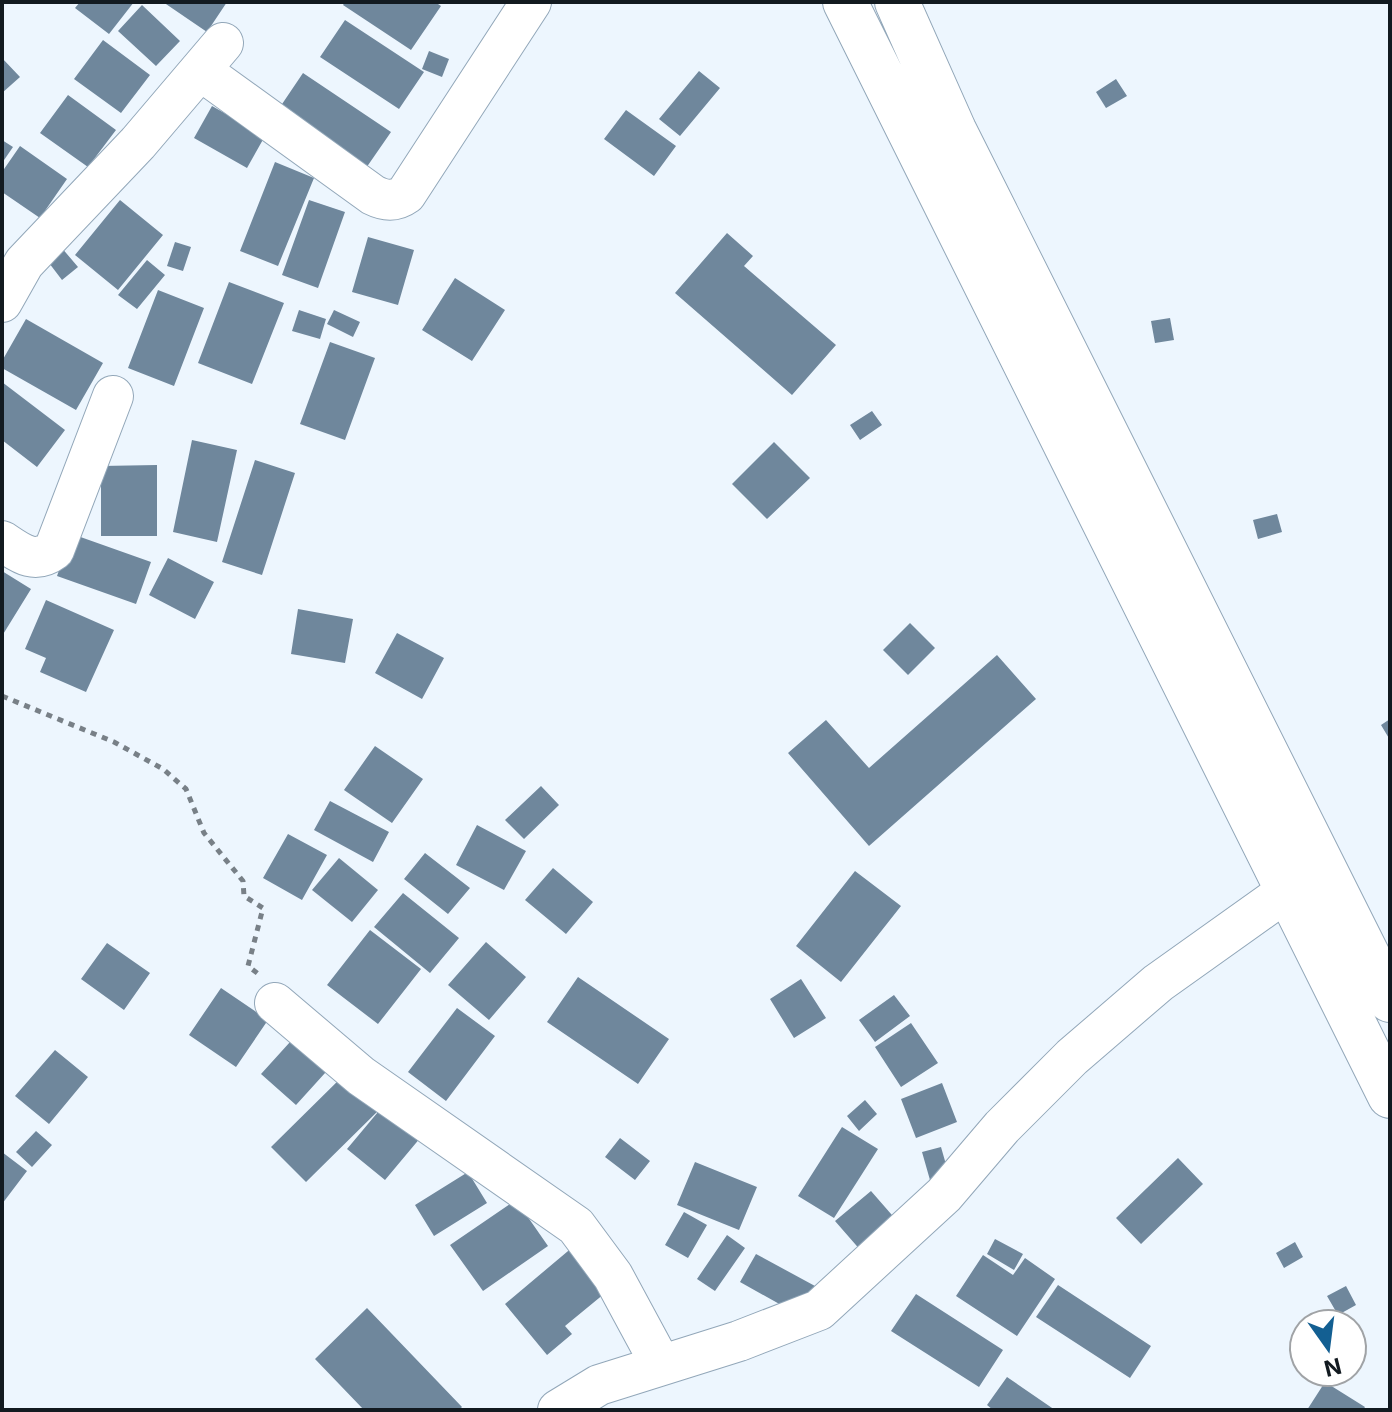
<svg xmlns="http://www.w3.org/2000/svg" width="1392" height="1412" font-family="Inter,sans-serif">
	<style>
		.building { fill: #6f879c }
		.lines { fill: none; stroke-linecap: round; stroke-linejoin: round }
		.minor-casing { stroke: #92a7b9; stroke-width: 42 }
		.highway-casing { stroke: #92a7b9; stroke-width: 46 }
		.path { stroke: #788087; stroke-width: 5; stroke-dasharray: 6 6; stroke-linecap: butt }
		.minor { stroke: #fff; stroke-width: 40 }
		.highway { stroke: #fff; stroke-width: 44 }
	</style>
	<rect width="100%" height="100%" fill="#edf6fe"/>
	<!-- building -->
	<path class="building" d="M80 2H134L109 34 75 8Z
		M163 2H227L207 32Z
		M345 2H435L441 6 411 50 343 5Z
		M142 5 180 41 156 66 118 31Z
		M345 20 424 72 399 109 320 57Z
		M103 40 150 75 121 113 74 79Z
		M429 51 449 59 442 77 422 69Z
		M2 58 20 77 2 93Z
		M699 71 720 88 680 136 659 119Z
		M303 73 391 132 364 171 276 113Z
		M1116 79 1127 96 1106 108 1096 92Z
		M68 95 116 130 88 167 40 133Z
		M212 106 265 136 247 168 194 138Z
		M626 110 676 146 654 176 604 139Z
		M2 140 13 147 2 163Z
		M20 146 67 179 40 218 2 192V172Z
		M275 162 314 178 278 266 240 251Z
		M120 200 163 235 118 290 75 255Z
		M309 200 345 212 318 288 282 275Z
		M727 233 753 256 744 266 836 345 792 395 675 293Z
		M368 237 414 250 398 305 352 292Z
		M175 242 191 247 183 271 167 266Z
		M61 247 78 267 62 280 46 259Z
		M147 260 165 275 137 309 118 295Z
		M455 278 505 310 472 361 422 330Z
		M229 282 284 303 252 384 198 363Z
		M158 290 204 308 174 386 128 368Z
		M299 310 326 319 320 339 292 331Z
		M334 310 360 322 353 337 327 324Z
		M1170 318 1174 340 1155 343 1151 321Z
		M26 319 103 363 76 410 2 368V361Z
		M330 342 375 358 345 440 300 424Z
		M2 382 65 430 37 467 2 440Z
		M872 411 882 425 860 440 850 425Z
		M192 440 237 450 217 542 173 532Z
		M774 442 810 478 767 519 732 484Z
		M255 460 295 473 262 575 222 562Z
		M157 465V536H101V466Z
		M1277 514 1282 532 1258 539 1253 520Z
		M72 534 151 562 136 604 57 576Z
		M168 558 214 582 195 619 149 595Z
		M2 571 31 589 2 636Z
		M46 600 114 630 86 692 40 672 46 658 25 649Z
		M298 609 353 619 345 663 291 654Z
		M910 623 935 648 908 675 883 650Z
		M397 633 444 658 422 699 375 673Z
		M997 655 1036 699 869 846 788 753 826 720 869 768Z
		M1390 719V740L1381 725Z
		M375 746 423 779 392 823 344 790Z
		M541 786 559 805 524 839 505 820Z
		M330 801 389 832 373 862 314 830Z
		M477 825 526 851 504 890 456 865Z
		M288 834 327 855 302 900 263 878Z
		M425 853 470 888 448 914 404 879Z
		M339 858 378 890 352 922 312 890Z
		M553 868 593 902 566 934 525 900Z
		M855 871 901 906 841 982 796 946Z
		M403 893 459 938 430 973 374 927Z
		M370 930 421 969 378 1024 327 985Z
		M486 942 526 977 489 1020 448 985Z
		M107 943 150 973 124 1010 81 979Z
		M578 977 669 1039 638 1084 547 1022Z
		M801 979 826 1018 794 1038 770 999Z
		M221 988 268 1020 236 1067 189 1035Z
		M894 995 910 1016 875 1042 859 1020Z
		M457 1008 495 1036 446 1101 408 1072Z
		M911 1023 938 1063 901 1087 875 1047Z
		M300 1031 335 1062 296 1105 261 1074Z
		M55 1050 88 1077 49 1124 15 1096Z
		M348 1071 383 1106 306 1182 271 1147Z
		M942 1083 957 1122 916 1138 901 1099Z
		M865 1100 877 1114 859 1131 847 1116Z
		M383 1106 421 1137 385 1180 347 1149Z
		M842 1127 878 1149 834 1218 798 1196Z
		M36 1131 52 1145 32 1167 16 1152Z
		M620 1138 650 1161 635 1180 605 1157Z
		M941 1147 951 1182 932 1187 922 1152Z
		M2 1152 27 1171 2 1204Z
		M1178 1158 1203 1184 1141 1244 1116 1218Z
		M695 1162 757 1187 739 1230 677 1205Z
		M468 1172 487 1203 434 1236 415 1205Z
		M871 1191 905 1230 869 1260 835 1221Z
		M516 1200 548 1246 483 1291 450 1245Z
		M684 1212 707 1225 688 1258 665 1245Z
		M727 1235 745 1248 715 1291 697 1279Z
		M995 1239 1023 1254 1014 1270 987 1254Z
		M1295 1242 1303 1257 1284 1268 1276 1253Z
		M574 1246 610 1289 565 1326 572 1334 547 1355 505 1304Z
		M756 1254 815 1286 799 1315 740 1282Z
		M983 1255 1013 1275 1025 1258 1055 1279 1017 1336 956 1296Z
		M1058 1285 1151 1346 1130 1378 1036 1317Z
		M1346 1286 1356 1305 1338 1315 1327 1296Z
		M916 1294 1003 1350 979 1387 891 1331Z
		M367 1308 462 1407 459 1410H364L315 1359Z
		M1007 1377 1055 1410H993L987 1405Z
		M1325 1382 1365 1407 1363 1410H1307Z"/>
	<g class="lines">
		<defs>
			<path id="minor" d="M200 70 373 195C385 201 395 202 406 194L531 2
				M2 302 24 263 138 143 223 43
				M2 541C20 553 34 565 54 550L113 396
				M275 1003 361 1076 576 1226 613 1276 660 1363
				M558 1410 599 1385 739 1341 819 1310 944 1195 1002 1127 1072 1057 1158 983 1287 891"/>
			<path id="highway" d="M845 2 1390 1096
				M897 2 954 130 1390 1000"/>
		</defs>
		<!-- minor casing -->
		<use href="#minor" class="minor-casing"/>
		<!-- highway casing -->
		<use href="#highway" class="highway-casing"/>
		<!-- path -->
		<path class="path" d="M2 696 114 742 163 769 186 789 204 833 243 881 244 896 263 908 248 966 261 976"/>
		<!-- minor -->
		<use href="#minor" class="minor"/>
		<!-- highway -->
		<use href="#highway" class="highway"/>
	</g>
	<!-- border -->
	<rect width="1392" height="1412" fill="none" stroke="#121a20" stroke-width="8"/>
	<!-- north arrow -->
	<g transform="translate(1328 1348) rotate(166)"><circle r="38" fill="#ffffff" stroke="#a0a3a6" stroke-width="2"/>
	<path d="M0-6L14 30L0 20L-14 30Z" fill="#135f92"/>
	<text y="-12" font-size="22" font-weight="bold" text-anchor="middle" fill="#121a20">N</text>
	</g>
</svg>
